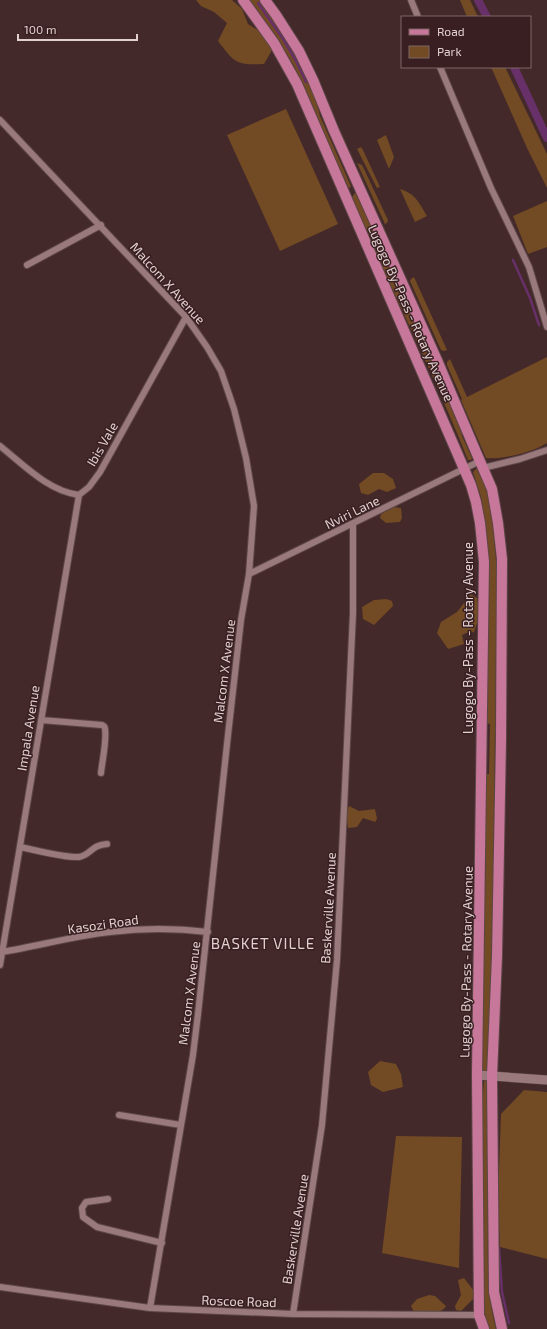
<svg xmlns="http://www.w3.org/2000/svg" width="547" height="1329" font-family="'Exo 2',sans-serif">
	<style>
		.green { fill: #724a23 }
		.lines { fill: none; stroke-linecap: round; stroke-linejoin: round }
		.stream { stroke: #683069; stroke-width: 2.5 }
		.canal { stroke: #683069; stroke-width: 8 }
		.street-casing { stroke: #5d4648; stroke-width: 8 }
		.secondary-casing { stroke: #5d4648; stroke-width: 10 }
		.primary-casing { stroke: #5d4648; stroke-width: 12 }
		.street { stroke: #99797b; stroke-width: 6 }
		.secondary { stroke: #99797b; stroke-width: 9 }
		.primary { stroke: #c77799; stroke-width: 10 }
		.labels { text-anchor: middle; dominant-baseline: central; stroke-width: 3; stroke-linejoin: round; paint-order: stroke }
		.street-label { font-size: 13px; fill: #e2d0d0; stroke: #391f21 }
		.quarter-label { font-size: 15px; letter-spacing: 1px; fill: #e2d0d0; stroke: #391f21 }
	</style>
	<rect width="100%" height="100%" fill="#44292b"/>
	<!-- green -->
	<path class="green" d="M196 0H232L242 9 248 24 261 32 272 50 264 64C235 65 235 63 218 41L227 23 214 12 201 6Z
		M249 0H260L297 56 315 96 320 116 350 184 351 187 350 188 348 187 294 66 278 39Z
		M460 0H470L478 17H467Z
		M491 67H505L547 154V188L527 148Z
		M286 109 338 224 280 251 227 135Z
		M386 135 394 157 389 169 377 140Z
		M361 147 363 150 380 187 377 188 357 149Z
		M357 163 362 165 364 169 388 220 387 223 385 224Z
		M400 189C416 194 419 203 427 216L415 222Z
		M356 191 460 421 462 436 472 458 471 460H468C433 372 390 286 351 199Z
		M547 201V247L528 254 513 216Z
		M414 277 447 350 444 351 441 350 410 281 411 279Z
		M547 357V443C533 452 502 460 486 458L461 400 462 399 447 365V362L450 359 467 397Z
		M478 467 488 492 492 515 497 572 491 1051 490 1070 483 1072 482 1071 486 834 485 774H489L490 724 486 723 489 563 486 530 481 497 473 472Z
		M373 473H384L393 479 396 488 387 492 379 489 368 495 361 493 359 484Z
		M394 507 401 508 402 518 400 522 386 523 380 518 381 514Z
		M471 594 477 598 480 615 474 632 466 633 462 635 464 644 448 649 437 633 441 622 457 612Z
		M386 599 392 601 393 606 374 625 363 619 362 607 374 600Z
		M349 806 359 811 375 809 377 819 375 822 363 818 357 827 348 828 346 811Z
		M380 1061 396 1064 401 1074 403 1087 383 1092 371 1085 368 1072Z
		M486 1080 489 1082C488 1127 488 1171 488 1216 488 1254 486 1293 496 1329H488L483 1303 481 1116 484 1081Z
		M524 1090 547 1092V1259L500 1247 498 1197 501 1114Z
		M396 1136 462 1137 459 1268 382 1253Z
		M464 1278 474 1291V1298L461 1311 456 1310 455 1306 461 1295 458 1280Z
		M429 1295 435 1296 446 1306C440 1316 424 1312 414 1312L411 1306 417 1299Z"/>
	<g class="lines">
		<!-- stream -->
		<path class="stream" d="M258 3 283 39 296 61 306 82
			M513 260 530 298 539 325
			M499 1248 502 1292 509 1323"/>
		<!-- canal -->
		<path class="canal" d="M478 0 487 17
			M514 67 547 138"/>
		<defs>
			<path id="street" d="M411 0 418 17
				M440 67 491 188 529 267 547 327
				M0 120 186 317 207 347 221 371 234 409 246 458 254 506 249 574 241 620 228 735 198 1014 193 1055 150 1308
				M27 265 101 225
				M0 446C24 465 48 491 79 495L89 487 100 472 186 317
				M483 468 520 459 547 450
				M249 574 480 461
				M41 720 102 725C104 726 105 726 105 729 107 740 102 762 101 773
				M20 847C35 850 65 858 79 857 91 855 91 845 107 844
				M2 952C38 946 74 936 110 932 143 928 175 928 208 932
				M0 965 79 495
				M119 1115 181 1125
				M108 1199 86 1202 82 1208 83 1217 97 1227 162 1243
				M0 1287 150 1308 293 1314 479 1315
				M293 1314 322 1125 337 960 353 613V524"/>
			<path id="secondary" d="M477 1075 547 1080"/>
			<path id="primary" d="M243 0 274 43 297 84 471 485 476 502 480 523 484 562 477 1075 479 1315 484 1329
				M265 0 276 15 299 51 313 80 334 131 437 360 476 452 492 489 498 523 502 559 501 740 497 956 492 1076 494 1292 502 1329"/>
		</defs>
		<!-- street casing -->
		<use href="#street" class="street-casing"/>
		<!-- secondary casing -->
		<use href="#secondary" class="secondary-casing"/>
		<!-- primary casing -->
		<use href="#primary" class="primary-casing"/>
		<!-- street -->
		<use href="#street" class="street"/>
		<!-- secondary -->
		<use href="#secondary" class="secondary"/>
		<!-- primary -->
		<use href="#primary" class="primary"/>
	</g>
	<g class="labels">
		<!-- street labels -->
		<g class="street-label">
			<text transform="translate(168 283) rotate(48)">Malcom X Avenue</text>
			<text transform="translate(411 313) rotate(66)">Lugogo By-Pass - Rotary Avenue</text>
			<text transform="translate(102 444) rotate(-60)">Ibis Vale</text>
			<text transform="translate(352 512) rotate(-26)">Nviri Lane</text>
			<text transform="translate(468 638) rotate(-90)">Lugogo By-Pass - Rotary Avenue</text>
			<text transform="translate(224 671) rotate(-83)">Malcom X Avenue</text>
			<text transform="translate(28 728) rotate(-81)">Impala Avenue</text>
			<text transform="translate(328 908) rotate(-87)">Baskerville Avenue</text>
			<text transform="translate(103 924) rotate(-8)">Kasozi Road</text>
			<text transform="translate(466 962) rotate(-89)">Lugogo By-Pass - Rotary Avenue</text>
			<text transform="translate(189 993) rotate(-83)">Malcom X Avenue</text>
			<text transform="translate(295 1229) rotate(-81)">Baskerville Avenue</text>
			<text transform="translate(239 1301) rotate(2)">Roscoe Road</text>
		</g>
		<!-- quarter labels -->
		<g class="quarter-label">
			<text x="263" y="943">BASKET VILLE</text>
		</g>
	</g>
	<!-- legend -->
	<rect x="401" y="16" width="130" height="52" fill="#391f21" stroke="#7d6667"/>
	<rect x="409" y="29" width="20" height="6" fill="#c77799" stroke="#7d6667"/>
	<text x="437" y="36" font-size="12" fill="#e2d0d0">Road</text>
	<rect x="409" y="46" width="20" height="12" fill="#724a23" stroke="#7d6667"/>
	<text x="437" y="56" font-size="12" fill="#e2d0d0">Park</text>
	<!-- scale -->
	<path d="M18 34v6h119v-6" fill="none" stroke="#e2d0d0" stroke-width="2"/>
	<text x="24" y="34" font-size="12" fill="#e2d0d0" stroke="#391f21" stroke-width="3" paint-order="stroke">100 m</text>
</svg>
